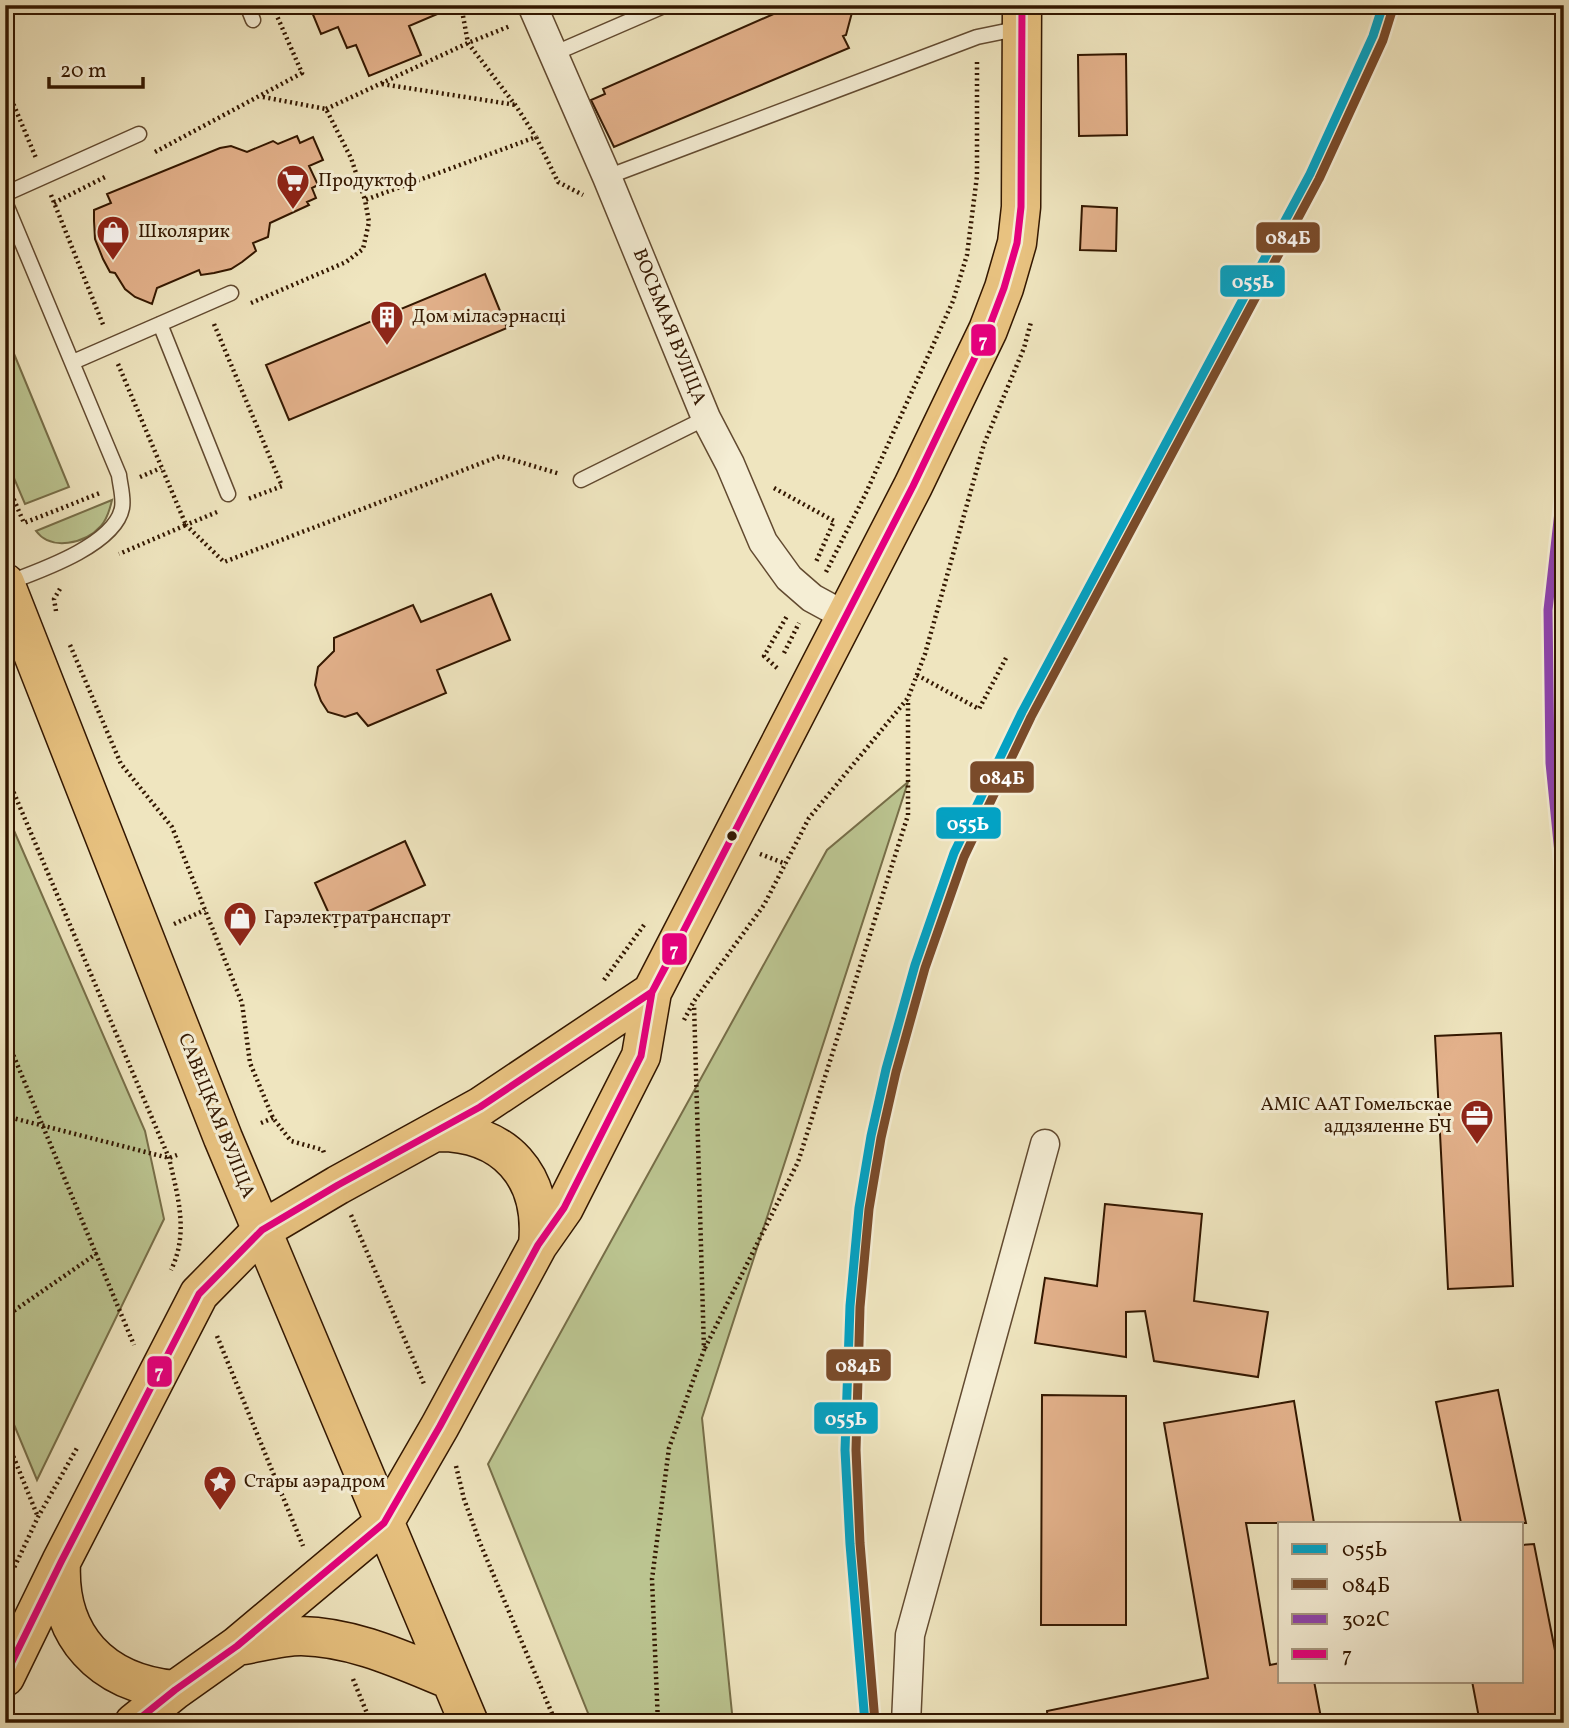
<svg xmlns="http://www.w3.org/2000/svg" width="1569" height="1728" font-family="Vollkorn,serif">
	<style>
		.green { fill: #bbc490; stroke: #776e48; stroke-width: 2 }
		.building { fill: #e4b28c; stroke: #331700; stroke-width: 2 }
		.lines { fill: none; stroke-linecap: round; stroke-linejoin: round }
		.service-casing { stroke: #624a30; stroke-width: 17 }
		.minor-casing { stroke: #624a30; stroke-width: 31 }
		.primary-casing { stroke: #331700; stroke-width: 41 }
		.path { stroke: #331700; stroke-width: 4.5; stroke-dasharray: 2 3.5; stroke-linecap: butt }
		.service { stroke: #f5eed5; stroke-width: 14 }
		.minor { stroke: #f5eed5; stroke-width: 28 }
		.primary { stroke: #e8c280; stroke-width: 38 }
		.bus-1-casing { stroke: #f5eed5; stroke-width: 12 }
		.bus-1 { stroke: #e5007d; stroke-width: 7 }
		.rail-1-casing { stroke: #f5eed5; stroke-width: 14 }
		.rail-2-casing { stroke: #f5eed5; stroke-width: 14 }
		.rail-3-casing { stroke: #f5eed5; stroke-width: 14 }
		.rail-1 { stroke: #03a2c4; stroke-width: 9 }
		.rail-2 { stroke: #7a4b2a; stroke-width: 9 }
		.rail-3 { stroke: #8e44ad; stroke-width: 9 }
		.bus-dot { fill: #331700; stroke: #f5eed5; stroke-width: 2.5 }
		.labels { text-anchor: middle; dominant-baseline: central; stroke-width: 6; stroke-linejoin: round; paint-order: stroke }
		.poi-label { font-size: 19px; fill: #331700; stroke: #f5eed5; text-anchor: start }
		.street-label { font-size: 19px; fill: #331700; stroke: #f5eed5 }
		.line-badge { stroke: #f5eed5; stroke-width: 2.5 }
		.badge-label { font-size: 19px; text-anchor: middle; font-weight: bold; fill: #fff }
	</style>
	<rect width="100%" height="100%" fill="#efe5bf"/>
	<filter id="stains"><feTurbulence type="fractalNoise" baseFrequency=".00286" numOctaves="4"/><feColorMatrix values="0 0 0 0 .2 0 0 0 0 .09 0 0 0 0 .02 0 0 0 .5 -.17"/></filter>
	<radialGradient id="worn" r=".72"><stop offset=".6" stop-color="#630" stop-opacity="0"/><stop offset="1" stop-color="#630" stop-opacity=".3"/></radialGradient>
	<!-- green -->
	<path class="green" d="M5 332 69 487 25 504 5 457Z
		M112 500C110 509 107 519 101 526 85 544 51 551 36 531Z
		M908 782 702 1418 733 1723H592L488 1464 827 850Z
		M5 810 145 1131 164 1219 37 1480 5 1403Z"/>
	<!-- building -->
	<path class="building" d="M309 5H456V6L409 26 421 55 369 76 356 45 347 48 338 27 321 34Z
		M794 5H854L846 35 843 36 849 48 614 147 591 100 605 94 603 89Z
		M1126 54 1127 135 1079 136 1078 55Z
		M297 136 300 143 313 137 323 160 309 166 318 185 312 188 316 198 307 202 309 205 270 223 268 237 253 243 256 251 242 262 231 269 214 273 201 275 199 270 157 288 152 304 135 297 125 289 115 273 110 272 103 259 95 239 94 221V210L111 203 107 194 220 148 231 146 247 152 273 141 278 144Z
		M1082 206 1117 208 1116 251 1080 250Z
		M485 274 507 328 289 420 266 365Z
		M491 594 510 640 437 670 446 693 368 726 357 713 345 717 328 712 321 701 315 685 318 667 334 651V638L413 605 421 622Z
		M405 841 425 885 335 927 315 883Z
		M1501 1033 1513 1286 1448 1289 1435 1036Z
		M1105 1204 1202 1214 1194 1301 1268 1312 1258 1377 1154 1361 1145 1311 1126 1312V1357L1035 1343 1045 1278 1097 1286Z
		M1498 1390 1526 1523H1461L1436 1402Z
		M1042 1395 1126 1396V1625H1041Z
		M1294 1401 1314 1523H1246L1270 1665 1280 1663V1681H1314L1322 1723H1048L1047 1711 1208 1678 1164 1423Z
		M1534 1544 1564 1696V1723H1480L1472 1681H1522V1545Z"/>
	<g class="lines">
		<defs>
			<path id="service" d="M247 5 253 20
				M553 54 666 5
				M607 177 977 37 1021 28
				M5 194 139 134
				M5 202 119 475C120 485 124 498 122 508 115 545 39 571 7 583
				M160 324 228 494
				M73 362 231 293
				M581 480 706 418"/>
			<path id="minor" d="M532 5 607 177 706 418 730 464 763 542 789 578 812 598 847 617
				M906 1723 910 1635 1045 1144"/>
			<path id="primary" d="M5 583 223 1138 469 1723
				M436 1132C505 1131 545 1176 538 1245
				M61 1562C57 1636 101 1683 175 1690
				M237 1646C258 1643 281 1636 301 1636 354 1637 402 1660 451 1680
				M5 1677 61 1562 199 1294 262 1230 338 1185 480 1107 652 992
				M134 1723 175 1690 237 1646 384 1523 440 1426 538 1245 564 1208 641 1056 652 992 913 486 988 330 1004 288 1017 243 1021 207 1022 5"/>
		</defs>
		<!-- service casing -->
		<use href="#service" class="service-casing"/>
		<!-- minor casing -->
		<use href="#minor" class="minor-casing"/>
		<!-- primary casing -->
		<use href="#primary" class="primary-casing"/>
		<!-- path -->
		<path class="path" d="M461 5 468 43 516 106 536 137
			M5 84 36 158
			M382 84 516 105
			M263 97 326 109 351 158 365 200
			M326 109 468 43 510 26
			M155 152 302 73 277 16
			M51 195 104 327
			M54 203 107 176
			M251 303 346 262 363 249 369 222 365 200 536 137 558 182 583 195
			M214 324 282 486 248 499
			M118 364 186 525 119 554
			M140 477 161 468
			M5 479 24 523 100 493
			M774 488 834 521 816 562
			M217 512 186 525 224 562 500 456 560 474
			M826 572 865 495 953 301 967 255 977 176V59
			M56 611 54 599 61 587
			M70 645 121 764 172 827 242 1003 250 1063 273 1118 291 1141 323 1150 324 1153
			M784 653 799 623
			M777 668 764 656 787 616
			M917 675 979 709 1006 658
			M5 772 169 1158C178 1197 189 1233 171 1270
			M760 854 786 864
			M174 924 205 910
			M604 980 644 925
			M684 1020 694 1001 764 905 809 818 908 698 925 654 984 444 1024 348 1031 322
			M5 1035 96 1254
			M5 1116 169 1158 177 1155
			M261 1123 273 1118
			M351 1215 424 1384
			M5 1317 96 1254 134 1345
			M217 1336 303 1546
			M705 1348 798 1162 908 815V699
			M5 1436 38 1517
			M456 1466 464 1499 480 1543 556 1723
			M5 1587 38 1517 77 1448
			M353 1679 371 1723
			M658 1723 652 1579 669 1448 704 1350 694 1004"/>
		<!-- service -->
		<use href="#service" class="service"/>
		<!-- minor -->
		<use href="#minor" class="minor"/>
		<!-- primary -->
		<use href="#primary" class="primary"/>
		<defs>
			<path id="bus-1" d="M5 1676 61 1562 199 1294 262 1230 338 1185 480 1107 652 992 913 486 988 330 1004 288 1017 243 1021 207 1022 5
				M134 1723 175 1690 237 1646 384 1523 440 1426 538 1245 564 1208 641 1056 652 992 666 966"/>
		</defs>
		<!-- bus-1 casing -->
		<use href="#bus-1" class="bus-1-casing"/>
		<!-- bus-1 -->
		<use href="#bus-1" class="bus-1"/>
		<defs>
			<path id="rail-1" d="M865 1723 850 1544 845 1450 850 1306 859 1208 871 1136 886 1069 915 965 954 853 1022 712 1310 174 1373 36 1383 5"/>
			<path id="rail-2" d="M875 1722 860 1543 856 1450 860 1307 869 1209 881 1138 896 1072 925 968 964 857 1031 717 1319 179 1383 40 1393 8"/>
			<path id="rail-3" d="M1564 467 1548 610 1550 763 1564 903"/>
		</defs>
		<!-- rail-1 casing -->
		<use href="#rail-1" class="rail-1-casing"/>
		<!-- rail-2 casing -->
		<use href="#rail-2" class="rail-2-casing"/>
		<!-- rail-3 casing -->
		<use href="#rail-3" class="rail-3-casing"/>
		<!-- rail-1 -->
		<use href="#rail-1" class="rail-1"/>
		<!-- rail-2 -->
		<use href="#rail-2" class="rail-2"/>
		<!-- rail-3 -->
		<use href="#rail-3" class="rail-3"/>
	</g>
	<!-- icons -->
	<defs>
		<symbol id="supermarket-pin" viewBox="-11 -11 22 30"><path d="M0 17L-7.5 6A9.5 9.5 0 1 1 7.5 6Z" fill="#8f2418" stroke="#f5eed5"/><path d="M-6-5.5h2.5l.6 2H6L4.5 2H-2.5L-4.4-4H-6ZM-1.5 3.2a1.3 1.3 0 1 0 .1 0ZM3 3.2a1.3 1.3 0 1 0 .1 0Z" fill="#fff"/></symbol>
		<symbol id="shop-pin" viewBox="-11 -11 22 30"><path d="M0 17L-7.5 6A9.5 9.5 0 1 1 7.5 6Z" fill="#8f2418" stroke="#f5eed5"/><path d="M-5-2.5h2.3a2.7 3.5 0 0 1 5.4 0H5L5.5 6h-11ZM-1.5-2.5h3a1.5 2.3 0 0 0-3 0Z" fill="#fff"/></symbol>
		<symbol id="building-pin" viewBox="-11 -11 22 30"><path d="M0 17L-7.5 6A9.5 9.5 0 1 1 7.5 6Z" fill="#8f2418" stroke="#f5eed5"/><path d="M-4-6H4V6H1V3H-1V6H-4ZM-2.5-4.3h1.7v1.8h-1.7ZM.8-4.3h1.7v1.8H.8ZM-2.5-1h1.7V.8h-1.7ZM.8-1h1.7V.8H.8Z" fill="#fff"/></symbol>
		<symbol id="office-pin" viewBox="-11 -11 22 30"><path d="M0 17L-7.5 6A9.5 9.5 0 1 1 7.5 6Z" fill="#8f2418" stroke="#f5eed5"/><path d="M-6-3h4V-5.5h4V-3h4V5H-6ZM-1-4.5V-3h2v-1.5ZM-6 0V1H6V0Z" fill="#fff"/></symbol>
		<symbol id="sight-pin" viewBox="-11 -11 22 30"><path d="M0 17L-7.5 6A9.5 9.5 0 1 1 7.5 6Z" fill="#8f2418" stroke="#f5eed5"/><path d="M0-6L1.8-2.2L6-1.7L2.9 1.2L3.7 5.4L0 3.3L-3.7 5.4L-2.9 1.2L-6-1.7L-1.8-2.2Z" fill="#fff"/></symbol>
	</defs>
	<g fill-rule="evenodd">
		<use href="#supermarket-pin" x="274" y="162" width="38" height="52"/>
		<use href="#shop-pin" x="94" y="213" width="38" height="52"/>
		<use href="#building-pin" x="368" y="298" width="38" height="52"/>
		<use href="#shop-pin" x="221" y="899" width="38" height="52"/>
		<use href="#office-pin" x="1458" y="1097" width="38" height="52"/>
		<use href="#sight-pin" x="201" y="1463" width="38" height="52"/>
	</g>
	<!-- markers -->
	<circle class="bus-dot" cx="732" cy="836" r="6"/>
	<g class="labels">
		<!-- poi labels -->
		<g class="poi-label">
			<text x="318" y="181">Продуктоф</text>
			<text x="138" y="232">Школярик</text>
			<text x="412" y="317">Дом міласэрнасці</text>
			<text x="264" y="918">Гарэлектратранспарт</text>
			<text x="1452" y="1105" text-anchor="end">АМІС ААТ Гомельскае<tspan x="1452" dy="22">аддзяленне БЧ</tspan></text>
			<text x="244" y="1482">Стары аэрадром</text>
		</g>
		<!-- street labels -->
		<g class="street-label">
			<text transform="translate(669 327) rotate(68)">ВОСЬМАЯ ВУЛІЦА</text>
			<text transform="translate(216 1116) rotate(68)">САВЕЦКАЯ ВУЛІЦА</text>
		</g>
	</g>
	<g class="line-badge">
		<rect x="1255" y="221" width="66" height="33" rx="7" fill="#7a4b2a"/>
		<rect x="1219" y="264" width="67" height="34" rx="7" fill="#03a2c4"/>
		<rect x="970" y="323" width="27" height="34" rx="7" fill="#e5007d"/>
		<rect x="969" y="760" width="66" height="34" rx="7" fill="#7a4b2a"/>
		<rect x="935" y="806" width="67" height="34" rx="7" fill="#03a2c4"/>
		<rect x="661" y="932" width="27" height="34" rx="7" fill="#e5007d"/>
		<rect x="825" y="1348" width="67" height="34" rx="7" fill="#7a4b2a"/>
		<rect x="146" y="1355" width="27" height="33" rx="7" fill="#e5007d"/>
		<rect x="813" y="1401" width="66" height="34" rx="7" fill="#03a2c4"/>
	</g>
	<g class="badge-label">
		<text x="1288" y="244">084Б</text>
		<text x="1253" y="288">055Ь</text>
		<text x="983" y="347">7</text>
		<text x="1002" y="784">084Б</text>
		<text x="968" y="830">055Ь</text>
		<text x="674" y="956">7</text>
		<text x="858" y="1372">084Б</text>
		<text x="159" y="1378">7</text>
		<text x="846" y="1425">055Ь</text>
	</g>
	<!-- margin -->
	<rect width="1569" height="1728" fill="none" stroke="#efe5bf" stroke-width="28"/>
	<rect x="7" y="7" width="1555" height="1714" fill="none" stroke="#331700" stroke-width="3.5"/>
	<rect x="14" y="14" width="1541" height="1700" fill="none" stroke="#331700" stroke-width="2"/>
	<!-- legend -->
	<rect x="1278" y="1522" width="245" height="161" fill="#f5eed5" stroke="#a79880" stroke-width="2"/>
	<rect x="1292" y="1544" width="35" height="10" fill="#03a2c4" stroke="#a79880" stroke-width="2"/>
	<text x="1342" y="1556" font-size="21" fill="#331700">055Ь</text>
	<rect x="1292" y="1579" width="35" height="10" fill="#7a4b2a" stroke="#a79880" stroke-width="2"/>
	<text x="1342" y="1592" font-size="21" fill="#331700">084Б</text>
	<rect x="1292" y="1614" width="35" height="10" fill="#8e44ad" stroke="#a79880" stroke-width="2"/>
	<text x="1342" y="1626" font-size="21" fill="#331700">302С</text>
	<rect x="1292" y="1649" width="35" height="10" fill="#e5007d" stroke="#a79880" stroke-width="2"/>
	<text x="1342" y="1662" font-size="21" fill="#331700">7</text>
	<!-- scale -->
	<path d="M49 77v10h94v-10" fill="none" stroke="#331700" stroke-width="3.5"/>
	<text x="60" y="77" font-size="21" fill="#331700" stroke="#f5eed5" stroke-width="5" paint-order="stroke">20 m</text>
	<rect width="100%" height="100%" filter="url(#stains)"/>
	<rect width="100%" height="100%" fill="url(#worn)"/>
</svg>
